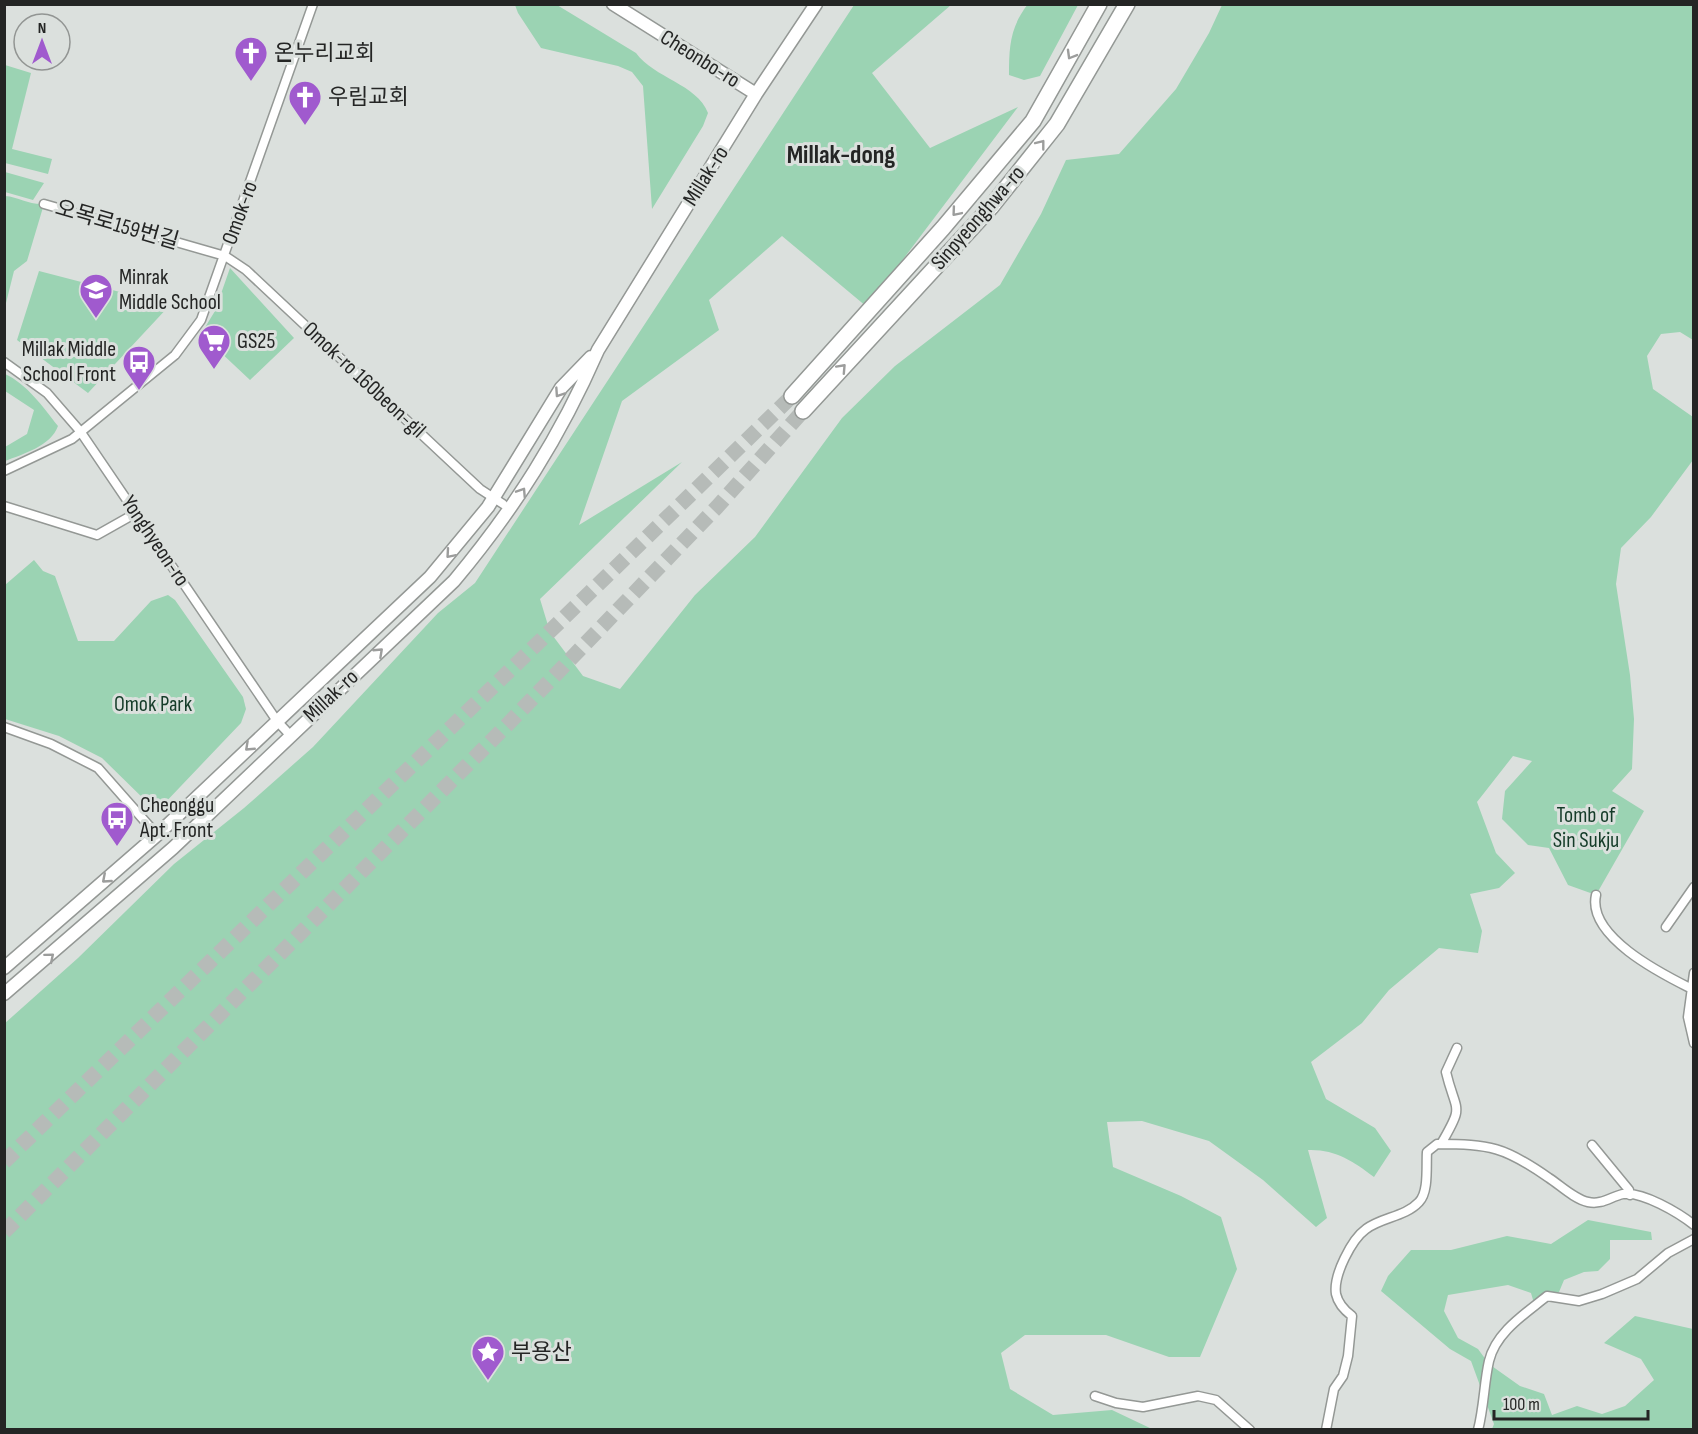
<svg xmlns="http://www.w3.org/2000/svg" width="1698" height="1434" font-family="'Sofia Sans Condensed','Noto Sans KR',sans-serif">
	<style>
		.green { fill: #9bd3b3 }
		.lines { fill: none; stroke-linecap: round; stroke-linejoin: round }
		.highway-tunnel { stroke: #b6bbb8; stroke-width: 15; stroke-dasharray: 15 8; stroke-linecap: butt }
		.street-casing { stroke: #949895; stroke-width: 11 }
		.secondary-casing { stroke: #949895; stroke-width: 15 }
		.highway-casing { stroke: #949895; stroke-width: 18 }
		.street { stroke: #fff; stroke-width: 8 }
		.secondary { stroke: #fff; stroke-width: 12 }
		.highway { stroke: #fff; stroke-width: 15 }
		.oneway { stroke: #9c9d9c }
		.labels { text-anchor: middle; dominant-baseline: central; stroke-width: 6; stroke-linejoin: round; paint-order: stroke }
		.poi-label { font-size: 22px; fill: #242524; stroke: #dbe0dd; text-anchor: start }
		.street-label { font-size: 22px; fill: #242524; stroke: #dbe0dd }
		.park-label { font-size: 22px; fill: #153c29; stroke: #dbe0dd }
		.quarter-label { font-size: 26px; font-weight: bold; fill: #242524; stroke: #dbe0dd }
	</style>
	<rect width="100%" height="100%" fill="#dbe0dd"/>
	<!-- green -->
	<path class="green" d="M1028 4 1078 5 1040 76 1024 80 1009 75C1009 47 1010 27 1028 4Z
		M515 5H557L636 53C654 78 697 84 708 113L703 126 652 209 643 86 632 72 618 66 541 48 518 13Z
		M854 5H951L872 73 930 148 1018 107 867 307 782 236 709 300 719 330 622 401 579 525 682 462 540 599 550 632 583 676 620 689 695 595 755 537 842 418 895 366 1000 285 1041 214 1066 160 1119 154 1176 89 1209 33 1222 5H1693V340L1680 332 1661 334 1647 356 1653 389 1693 417V460L1651 517 1621 548 1616 584 1630 675 1634 719 1632 769 1612 791 1644 811 1596 895 1568 885 1549 848 1528 845 1502 819 1505 791 1532 761 1513 756 1477 802 1496 853 1515 873 1499 888 1470 894 1482 931 1478 953 1439 948 1389 990 1362 1023 1311 1062 1326 1099 1375 1128 1391 1151 1374 1177C1353 1161 1335 1149 1308 1150L1327 1218 1316 1227 1263 1180 1209 1141 1142 1121 1107 1122 1113 1167 1181 1196 1221 1217 1237 1269 1200 1357H1169L1106 1335H1025L1001 1353 1010 1389 1053 1415 1112 1410 1152 1429H5L4 1024 78 958 174 864 244 808 313 747 438 613 475 583Z
		M5 65 31 73 12 149 52 159 48 174 5 163Z
		M5 172 44 183 33 200 5 192Z
		M5 196C19 197 29 205 44 204L27 261 14 271 5 307Z
		M230 268 294 338 250 380 201 334 215 311Z
		M39 271 170 305 88 393 17 340Z
		M5 374C27 384 43 407 58 426 51 446 23 454 5 461V447L27 434 34 410 5 391Z
		M34 560 43 571 55 576 78 641H114L151 601 168 595 175 600 243 697 246 709 241 723 161 807 150 805 102 758 59 736 5 719V585Z
		M1588 1220 1651 1232 1652 1240H1610V1259L1598 1271 1584 1272 1564 1280 1559 1292 1536 1310 1531 1293 1508 1285 1448 1295 1444 1311 1458 1338 1478 1349 1489 1364 1520 1386 1544 1394 1552 1415 1577 1406 1602 1414 1625 1406 1654 1380 1641 1359 1604 1343 1635 1316 1693 1329V1429H1492L1494 1424 1471 1361 1450 1349 1381 1291 1388 1276 1411 1250H1451L1507 1236 1551 1244Z"/>
	<g class="lines">
		<!-- highway-tunnel -->
		<path class="highway-tunnel" d="M4 1162 792 396
			M4 1232 508 724 717 507 803 411"/>
		<defs>
			<path id="street" d="M44 204 225 256 246 270 480 489 503 504
				M4 362 47 393 80 431 277 721 290 735
				M4 471 72 439 175 355 201 320 313 4
				M4 506 97 535 136 513
				M4 727 51 744 98 768 157 835
				M1596 895C1587 936 1660 973 1690 988
				M1666 927 1694 887
				M1694 973 1688 1017 1694 1043
				M1441 1144C1465 1103 1456 1114 1446 1072L1457 1048
				M1592 1145 1629 1190 1630 1195
				M1095 1396 1116 1403 1143 1407 1198 1396 1216 1400 1250 1430
				M1326 1430 1334 1389 1343 1376 1348 1356 1352 1316C1344 1310 1338 1303 1336 1294 1333 1275 1352 1239 1366 1229 1382 1217 1405 1217 1419 1202 1429 1192 1426 1166 1427 1152L1437 1144C1490 1144 1505 1147 1549 1178 1560 1185 1574 1199 1588 1202 1602 1205 1610 1197 1623 1194 1642 1191 1679 1213 1694 1225
				M1478 1430C1484 1407 1484 1383 1489 1361 1496 1332 1525 1314 1547 1296L1579 1301 1602 1294 1637 1279 1668 1253 1694 1239"/>
			<path id="secondary" d="M613 4 756 94
				M4 968 157 835 430 577 488 507 561 388 591 357
				M4 994 173 848 454 581C515 508 560 437 598 350L756 94 816 4"/>
			<path id="highway" d="M792 396 943 228 1033 121 1099 4
				M803 411 991 207 1057 124 1127 4"/>
		</defs>
		<!-- street casing -->
		<use href="#street" class="street-casing"/>
		<!-- secondary casing -->
		<use href="#secondary" class="secondary-casing"/>
		<!-- highway casing -->
		<use href="#highway" class="highway-casing"/>
		<!-- street -->
		<use href="#street" class="street"/>
		<!-- secondary -->
		<use href="#secondary" class="secondary"/>
		<!-- highway -->
		<use href="#highway" class="highway"/>
	</g>
	<!-- one-way arrows -->
	<defs><path id="oneway-chevron" d="M-2-3.5L2.5 0L-2 3.5" fill="none" stroke-width="1.6" stroke-linecap="round" stroke-linejoin="round" transform="scale(1.5)"/></defs>
	<g class="oneway">
		<use href="#oneway-chevron" transform="translate(1071 55) rotate(120)"/>
		<use href="#oneway-chevron" transform="translate(1041 144) rotate(-52)"/>
		<use href="#oneway-chevron" transform="translate(956 212) rotate(130)"/>
		<use href="#oneway-chevron" transform="translate(842 368) rotate(-47)"/>
		<use href="#oneway-chevron" transform="translate(559 393) rotate(124)"/>
		<use href="#oneway-chevron" transform="translate(522 492) rotate(-57)"/>
		<use href="#oneway-chevron" transform="translate(450 554) rotate(131)"/>
		<use href="#oneway-chevron" transform="translate(379 652) rotate(-43)"/>
		<use href="#oneway-chevron" transform="translate(249 747) rotate(137)"/>
		<use href="#oneway-chevron" transform="translate(106 879) rotate(139)"/>
		<use href="#oneway-chevron" transform="translate(50 957) rotate(-40)"/>
	</g>
	<!-- icons -->
	<defs>
		<symbol id="church-pin" viewBox="-11 -11 22 30"><path d="M0 17L-7.5 6A9.5 9.5 0 1 1 7.5 6Z" fill="#a05ace" stroke="#dbe0dd"/><path d="M-1.2-6h2.4v3.5h3.3v2.4h-3.3V6h-2.4V-.1h-3.3v-2.4h3.3Z" fill="#fff"/></symbol>
		<symbol id="school-pin" viewBox="-11 -11 22 30"><path d="M0 17L-7.5 6A9.5 9.5 0 1 1 7.5 6Z" fill="#a05ace" stroke="#dbe0dd"/><path d="M0-5L7-2L0 1L-7-2ZM-4 1L0 2.5L4 1V4Q0 6-4 4Z" fill="#fff"/></symbol>
		<symbol id="supermarket-pin" viewBox="-11 -11 22 30"><path d="M0 17L-7.5 6A9.5 9.5 0 1 1 7.5 6Z" fill="#a05ace" stroke="#dbe0dd"/><path d="M-6-5.5h2.5l.6 2H6L4.5 2H-2.5L-4.4-4H-6ZM-1.5 3.2a1.3 1.3 0 1 0 .1 0ZM3 3.2a1.3 1.3 0 1 0 .1 0Z" fill="#fff"/></symbol>
		<symbol id="bus-pin" viewBox="-11 -11 22 30"><path d="M0 17L-7.5 6A9.5 9.5 0 1 1 7.5 6Z" fill="#a05ace" stroke="#dbe0dd"/><path d="M-5-6H5V4H4V6H2V4H-2V6H-4V4H-5ZM-3.5-4V0h7V-4ZM-3.5 1.2v1.5H-2V1.2ZM2 1.2v1.5H3.5V1.2Z" fill="#fff"/></symbol>
		<symbol id="sight-pin" viewBox="-11 -11 22 30"><path d="M0 17L-7.5 6A9.5 9.5 0 1 1 7.5 6Z" fill="#a05ace" stroke="#dbe0dd"/><path d="M0-6L1.8-2.2L6-1.7L2.9 1.2L3.7 5.4L0 3.3L-3.7 5.4L-2.9 1.2L-6-1.7L-1.8-2.2Z" fill="#fff"/></symbol>
	</defs>
	<g fill-rule="evenodd">
		<use href="#church-pin" x="232" y="34" width="38" height="52"/>
		<use href="#church-pin" x="286" y="78" width="38" height="52"/>
		<use href="#school-pin" x="77" y="271" width="38" height="52"/>
		<use href="#supermarket-pin" x="195" y="322" width="38" height="52"/>
		<use href="#bus-pin" x="120" y="343" width="38" height="52"/>
		<use href="#bus-pin" x="98" y="799" width="38" height="52"/>
		<use href="#sight-pin" x="469" y="1333" width="38" height="52"/>
	</g>
	<g class="labels">
		<!-- poi labels -->
		<g class="poi-label">
			<text x="274" y="53">온누리교회</text>
			<text x="328" y="97">우림교회</text>
			<text x="119" y="277">Minrak<tspan x="119" dy="25">Middle School</tspan></text>
			<text x="237" y="341">GS25</text>
			<text x="116" y="349" text-anchor="end">Millak Middle<tspan x="116" dy="25">School Front</tspan></text>
			<text x="140" y="805">Cheonggu<tspan x="140" dy="25">Apt. Front</tspan></text>
			<text x="511" y="1352">부용산</text>
		</g>
		<!-- street labels -->
		<g class="street-label">
			<text transform="translate(700 59) rotate(32)">Cheonbo-ro</text>
			<text transform="translate(706 176) rotate(-58)">Millak-ro</text>
			<text transform="translate(240 213) rotate(-70)">Omok-ro</text>
			<text transform="translate(978 218) rotate(-49)">Sinpyeonghwa-ro</text>
			<text transform="translate(117 225) rotate(16)">오목로159번길</text>
			<text transform="translate(364 380) rotate(43)">Omok-ro 160beon-gil</text>
			<text transform="translate(155 541) rotate(56)">Yonghyeon-ro</text>
			<text transform="translate(331 696) rotate(-43)">Millak-ro</text>
		</g>
		<!-- park labels -->
		<g class="park-label">
			<text x="153" y="704">Omok Park</text>
			<text x="1586" y="815">Tomb of<tspan x="1586" dy="25">Sin Sukju</tspan></text>
		</g>
		<!-- quarter labels -->
		<g class="quarter-label">
			<text x="841" y="155">Millak-dong</text>
		</g>
	</g>
	<!-- border -->
	<rect width="1698" height="1434" fill="none" stroke="#242524" stroke-width="12"/>
	<!-- north arrow -->
	<g transform="translate(42 42)"><circle r="28" fill="#dbe0dd" stroke="#929593" stroke-width="1.5"/>
	<path d="M0-4.5L10 22L0 15L-10 22Z" fill="#a05ace"/>
	<text y="-9" font-size="16" font-weight="bold" text-anchor="middle" fill="#242524">N</text>
	</g>
	<!-- scale -->
	<path d="M1494 1410v9h154v-9" fill="none" stroke="#242524" stroke-width="3"/>
	<text x="1503" y="1410" font-size="18" fill="#242524" stroke="#dbe0dd" stroke-width="4.5" paint-order="stroke">100 m</text>
</svg>
